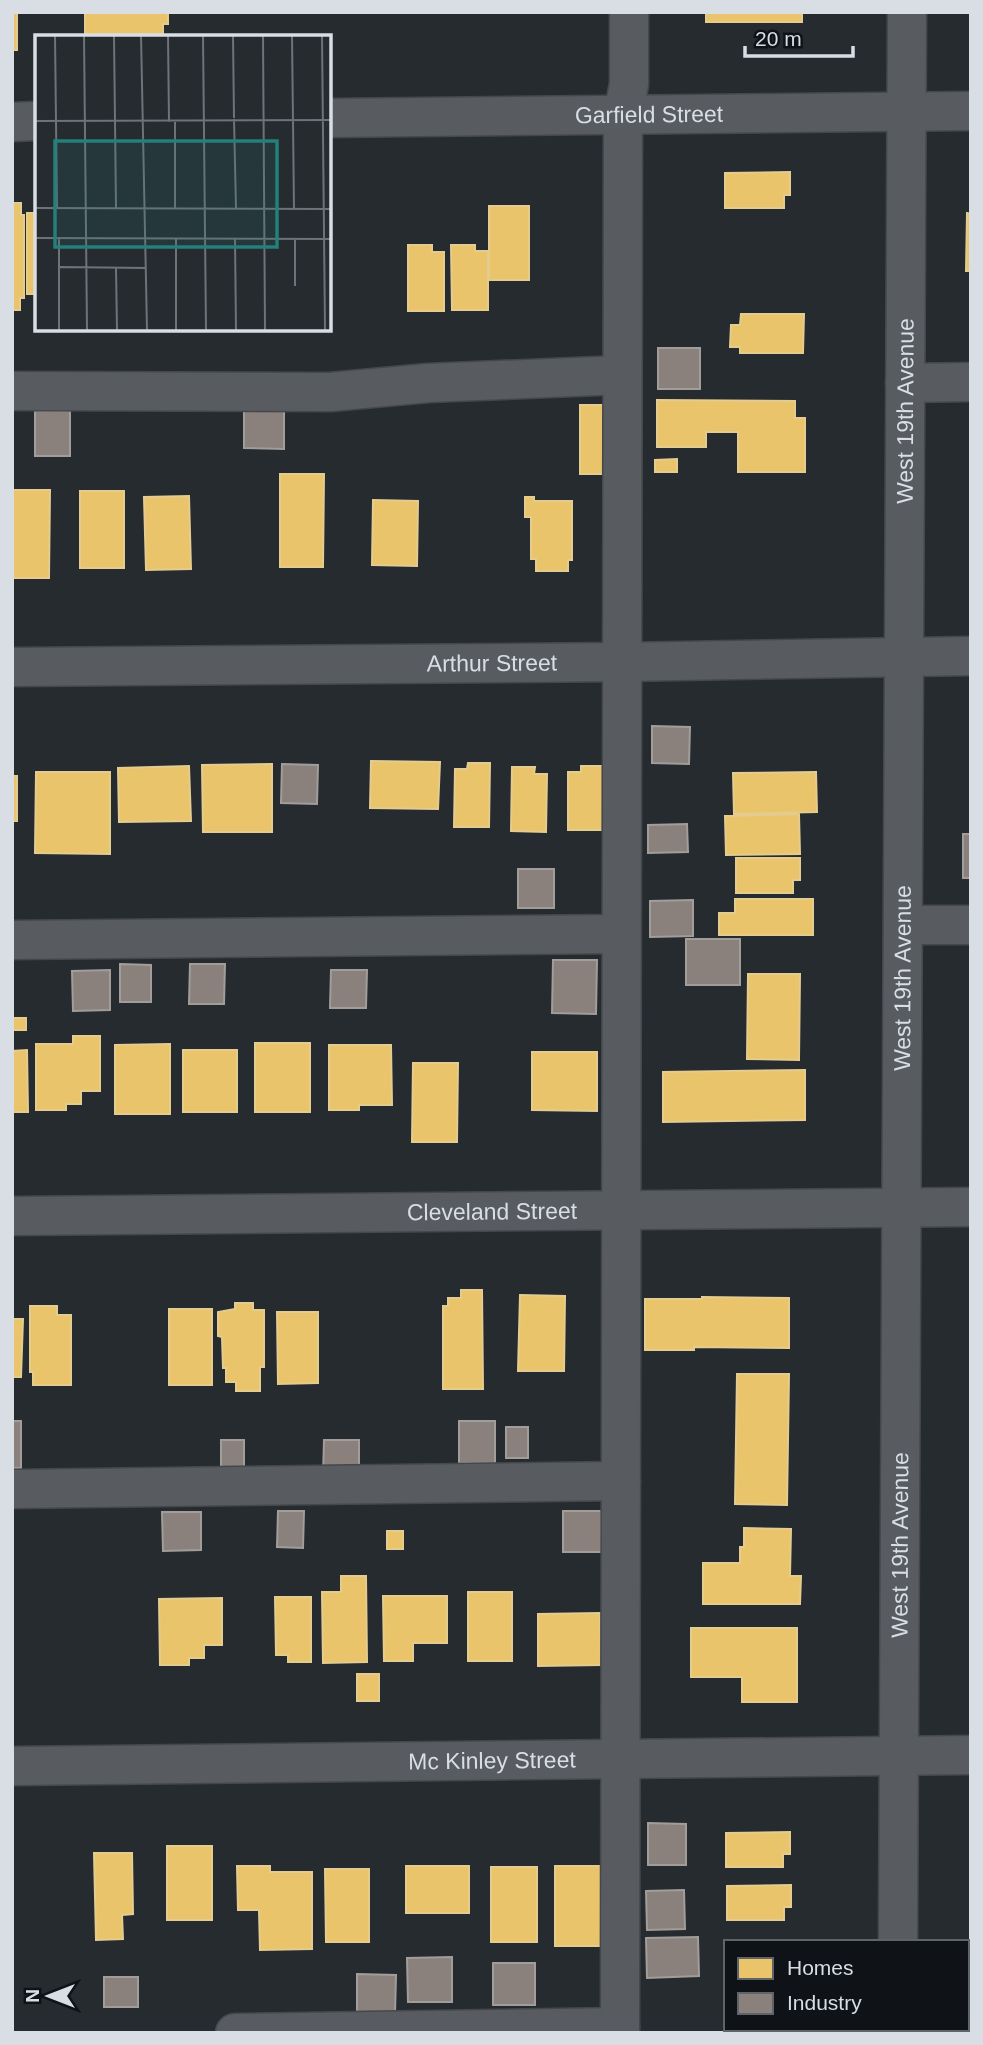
<svg xmlns="http://www.w3.org/2000/svg" width="983" height="2045" font-family="Helvetica,sans-serif">
	<style>
		.homes { fill: #e9c46a; stroke: #e4cc8f; stroke-width: 2 }
		.industry { fill: #8a817c; stroke: #a19d9b; stroke-width: 2 }
		.lines { fill: none; stroke-linecap: round; stroke-linejoin: round }
		.minor-casing { stroke: #44484d; stroke-width: 41 }
		.minor { stroke: #585b60; stroke-width: 38 }
		.labels { text-anchor: middle; dominant-baseline: central; stroke-width: 7; stroke-linejoin: round; paint-order: stroke }
		.street-label { font-size: 23px; fill: #d8dee4; stroke: #0f1317 }
		.inset-road { fill: none; stroke: #6d7378; stroke-width: 2 }
		.view { fill: #23807a; fill-opacity: 0.15; stroke: #23807a; stroke-width: 3.5 }
		.inset-edge { fill: none; stroke: #d8dee4; stroke-width: 3.5 }
	</style>
	<rect width="100%" height="100%" fill="#262b30"/>
	<!-- homes -->
	<path class="homes" d="M12 12H17V50H12Z
		M85 12H168V24H163V37H85Z
		M706 12H802V22H706Z
		M790 172V195H784V208H725V173Z
		M12 203H21V215H24V298H20V310H12Z
		M489 206H529V280H489Z
		M27 213H37V294H27Z
		M967 213 971 214V271H966Z
		M408 245H432V252H444V311H408Z
		M451 245H475V251H488V310H452Z
		M741 314H804L803 353H740V347H730L731 325H740Z
		M657 400 795 401V418H805V472H738V432H706V447H657Z
		M580 405H612V474H580Z
		M677 459V472H655V460Z
		M280 474H324L323 567H280Z
		M12 490H50L49 578H12Z
		M80 491H124V568H80Z
		M189 496 191 569 146 570 144 497Z
		M525 497H534V501H572V560H568V571H536V559H531V517H525Z
		M373 500 418 501 417 566 372 565Z
		M371 761 440 762 438 809 370 808Z
		M468 763H490L489 827H454L455 769H467Z
		M272 764V832H203L202 765Z
		M189 766 191 821 119 822 118 768Z
		M581 766H604L603 830H568V772H581Z
		M512 767H535L534 774H547L546 832 511 831Z
		M36 772H110V854L35 853Z
		M816 772 817 812 734 814 733 773Z
		M12 776H17V821H12Z
		M799 814 800 854 726 855 725 816Z
		M736 858H800V880H793V893H736Z
		M735 899H813V935H719V913H735Z
		M748 974H800L799 1060 747 1059Z
		M13 1018H26V1030H13Z
		M73 1036H100V1091H81V1104H66V1110H36V1044H73Z
		M255 1043H310V1112H255Z
		M170 1044V1114H115V1045Z
		M329 1045H391L392 1105H359V1110H329Z
		M27 1050 28 1112H12V1051Z
		M183 1050H237V1112H183Z
		M532 1052H597V1111L532 1110Z
		M413 1063H458L457 1142H412Z
		M805 1070V1120L663 1122V1072Z
		M461 1290H482L483 1389H443V1306H448V1298H461Z
		M520 1295 565 1296 564 1371H518Z
		M702 1297 789 1298V1348L694 1347V1350H645V1299H702Z
		M235 1303H253V1310H264V1367H260V1391H236V1382H226V1368H223L222 1337 218 1336V1312L235 1309Z
		M30 1306H57V1315H71V1385H33V1372H30Z
		M169 1309H212V1385H169Z
		M277 1312H318V1383L278 1384Z
		M12 1319H23L21 1377H12Z
		M737 1374H789L787 1505 735 1504Z
		M744 1528 791 1529 790 1576H801L800 1604H703V1563H740V1547H744Z
		M387 1531H403V1549H387Z
		M341 1576H366L367 1662 323 1663 322 1592H341Z
		M468 1592H512V1661H468Z
		M383 1596H447V1643H413V1661H384Z
		M275 1597H311V1662H288V1655H276Z
		M222 1598V1645H204V1658H189V1665H160L159 1599Z
		M600 1613 601 1665 538 1666V1614Z
		M691 1628H797V1702H742V1677H691Z
		M357 1674H379V1701H357Z
		M790 1832V1854H783V1867H726V1833Z
		M167 1846H212V1920H167Z
		M94 1853H132L133 1914 122 1915 123 1939 96 1940Z
		M237 1866H270V1872H312V1949L260 1950 259 1910H238Z
		M406 1866H469V1913H406Z
		M555 1866H602V1946H555Z
		M491 1867H537V1942H491Z
		M325 1869H369V1942H326Z
		M791 1885V1907H784V1920H727V1886Z
		M754 2029H800V2033H754Z"/>
	<!-- industry -->
	<path class="industry" d="M658 348H700V389H658Z
		M244 408H284V449L244 448Z
		M35 411H70V456H35Z
		M652 726 690 727 689 764 652 763Z
		M282 764 318 765 317 804 281 803Z
		M687 824 688 852 648 853V825Z
		M963 834H971V878H963Z
		M518 869H554V908H518Z
		M693 900V936L650 937V901Z
		M686 939H740V985H686Z
		M553 960H597L596 1014 552 1013Z
		M120 964 151 965V1002H120Z
		M190 964H225L224 1004H189Z
		M110 970V1010L73 1011 72 971Z
		M331 970H367L366 1008H330Z
		M12 1421H21V1468H12Z
		M459 1421H495V1463H459Z
		M506 1427H528V1458H506Z
		M221 1440H244V1479L221 1480Z
		M324 1440H359V1476H323Z
		M278 1511H304L303 1548 277 1547Z
		M563 1511H601V1552H563Z
		M162 1512H201V1550L163 1551Z
		M648 1823 686 1824V1865H648Z
		M684 1890 685 1929 647 1930 646 1891Z
		M698 1937 699 1976 647 1978 646 1938Z
		M452 1957V2002H408L407 1958Z
		M493 1963H535V2005H493Z
		M357 1974 396 1975 395 2014 357 2013Z
		M104 1977H138V2007H104Z"/>
	<g class="lines">
		<defs>
			<g id="minor">
				<path id="s1" d="M329 118 971 111"/>
				<path d="M12 122 37 121"/>
				<path d="M905 383 971 382"/>
				<path d="M12 391 330 392 428 383 622 375"/>
				<path id="s2" d="M12 667 622 662 971 656"/>
				<path d="M903 925H971"/>
				<path d="M12 940 621 934"/>
				<path id="s3" d="M12 1216 971 1207"/>
				<path d="M12 1489 621 1481"/>
				<path id="s4" d="M12 1766 971 1755"/>
				<path id="s5" d="M898 1942 907 12"/>
				<path d="M967 2007H971"/>
				<path d="M235 2033 620 2027"/>
				<path d="M620 2033 623 115 629 84V12"/>
				<path d="M898 2033V2029"/>
			</g>
		</defs>
		<!-- minor casing -->
		<use href="#minor" class="minor-casing"/>
		<!-- minor -->
		<use href="#minor" class="minor"/>
	</g>
	<g class="labels">
		<!-- street labels -->
		<g class="street-label">
			<text stroke="none"><textPath href="#s1" startOffset="320">Garfield Street</textPath></text>
			<text stroke="none"><textPath href="#s5" startOffset="1531">West 19th Avenue</textPath></text>
			<text stroke="none"><textPath href="#s2" startOffset="480">Arthur Street</textPath></text>
			<text stroke="none"><textPath href="#s5" startOffset="964">West 19th Avenue</textPath></text>
			<text stroke="none"><textPath href="#s3" startOffset="480">Cleveland Street</textPath></text>
			<text stroke="none"><textPath href="#s5" startOffset="397">West 19th Avenue</textPath></text>
			<text stroke="none"><textPath href="#s4" startOffset="480">Mc Kinley Street</textPath></text>
		</g>
	</g>
	<!-- overview -->
	<g transform="translate(35 35)">
		<rect width="296" height="296" fill="#262b30"/>
		<path class="inset-road" d="M20 0 22 173M49 0 52 295M79 0 81 173M106 0 112 295M133 0 134 87M168 0 171 295M198 0 199 83M228 0 230 295M257 0 259 174M287 0 290 295M199 84 201 173M0 86 296 85M140 87V173M0 173 296 174M0 203 296 204M141 203V295M200 204 201 295M260 204V251M25 232 111 233M81 233 82 295M24 295V203"/>
		<path class="view" d="M20 106H242V212H20Z"/>
		<rect width="296" height="296" class="inset-edge"/>
	</g>
	<!-- border -->
	<rect width="983" height="2045" fill="none" stroke="#d8dee4" stroke-width="28"/>
	<!-- legend -->
	<rect x="724" y="1940" width="245" height="91" fill="#0f1317" stroke="#5f6469" stroke-width="2"/>
	<rect x="738" y="1958" width="35" height="21" fill="#e9c46a" stroke="#5f6469" stroke-width="2"/>
	<text x="787" y="1975" font-size="21" fill="#d8dee4">Homes</text>
	<rect x="738" y="1993" width="35" height="21" fill="#8a817c" stroke="#5f6469" stroke-width="2"/>
	<text x="787" y="2010" font-size="21" fill="#d8dee4">Industry</text>
	<!-- north arrow -->
	<g transform="translate(49 1996) rotate(270)" stroke="#0f1317" stroke-width="5" paint-order="stroke">
	<path d="M0-5L12 26L0 18L-12 26Z" fill="#d8dee4"/>
	<text y="-10" font-size="19" font-weight="bold" text-anchor="middle" fill="#d8dee4">N</text>
	</g>
	<!-- scale -->
	<path d="M745 46v10h108v-10" fill="none" stroke="#d8dee4" stroke-width="3.5"/>
	<text x="755" y="46" font-size="21" fill="#d8dee4" stroke="#0f1317" stroke-width="5" paint-order="stroke">20 m</text>
</svg>
